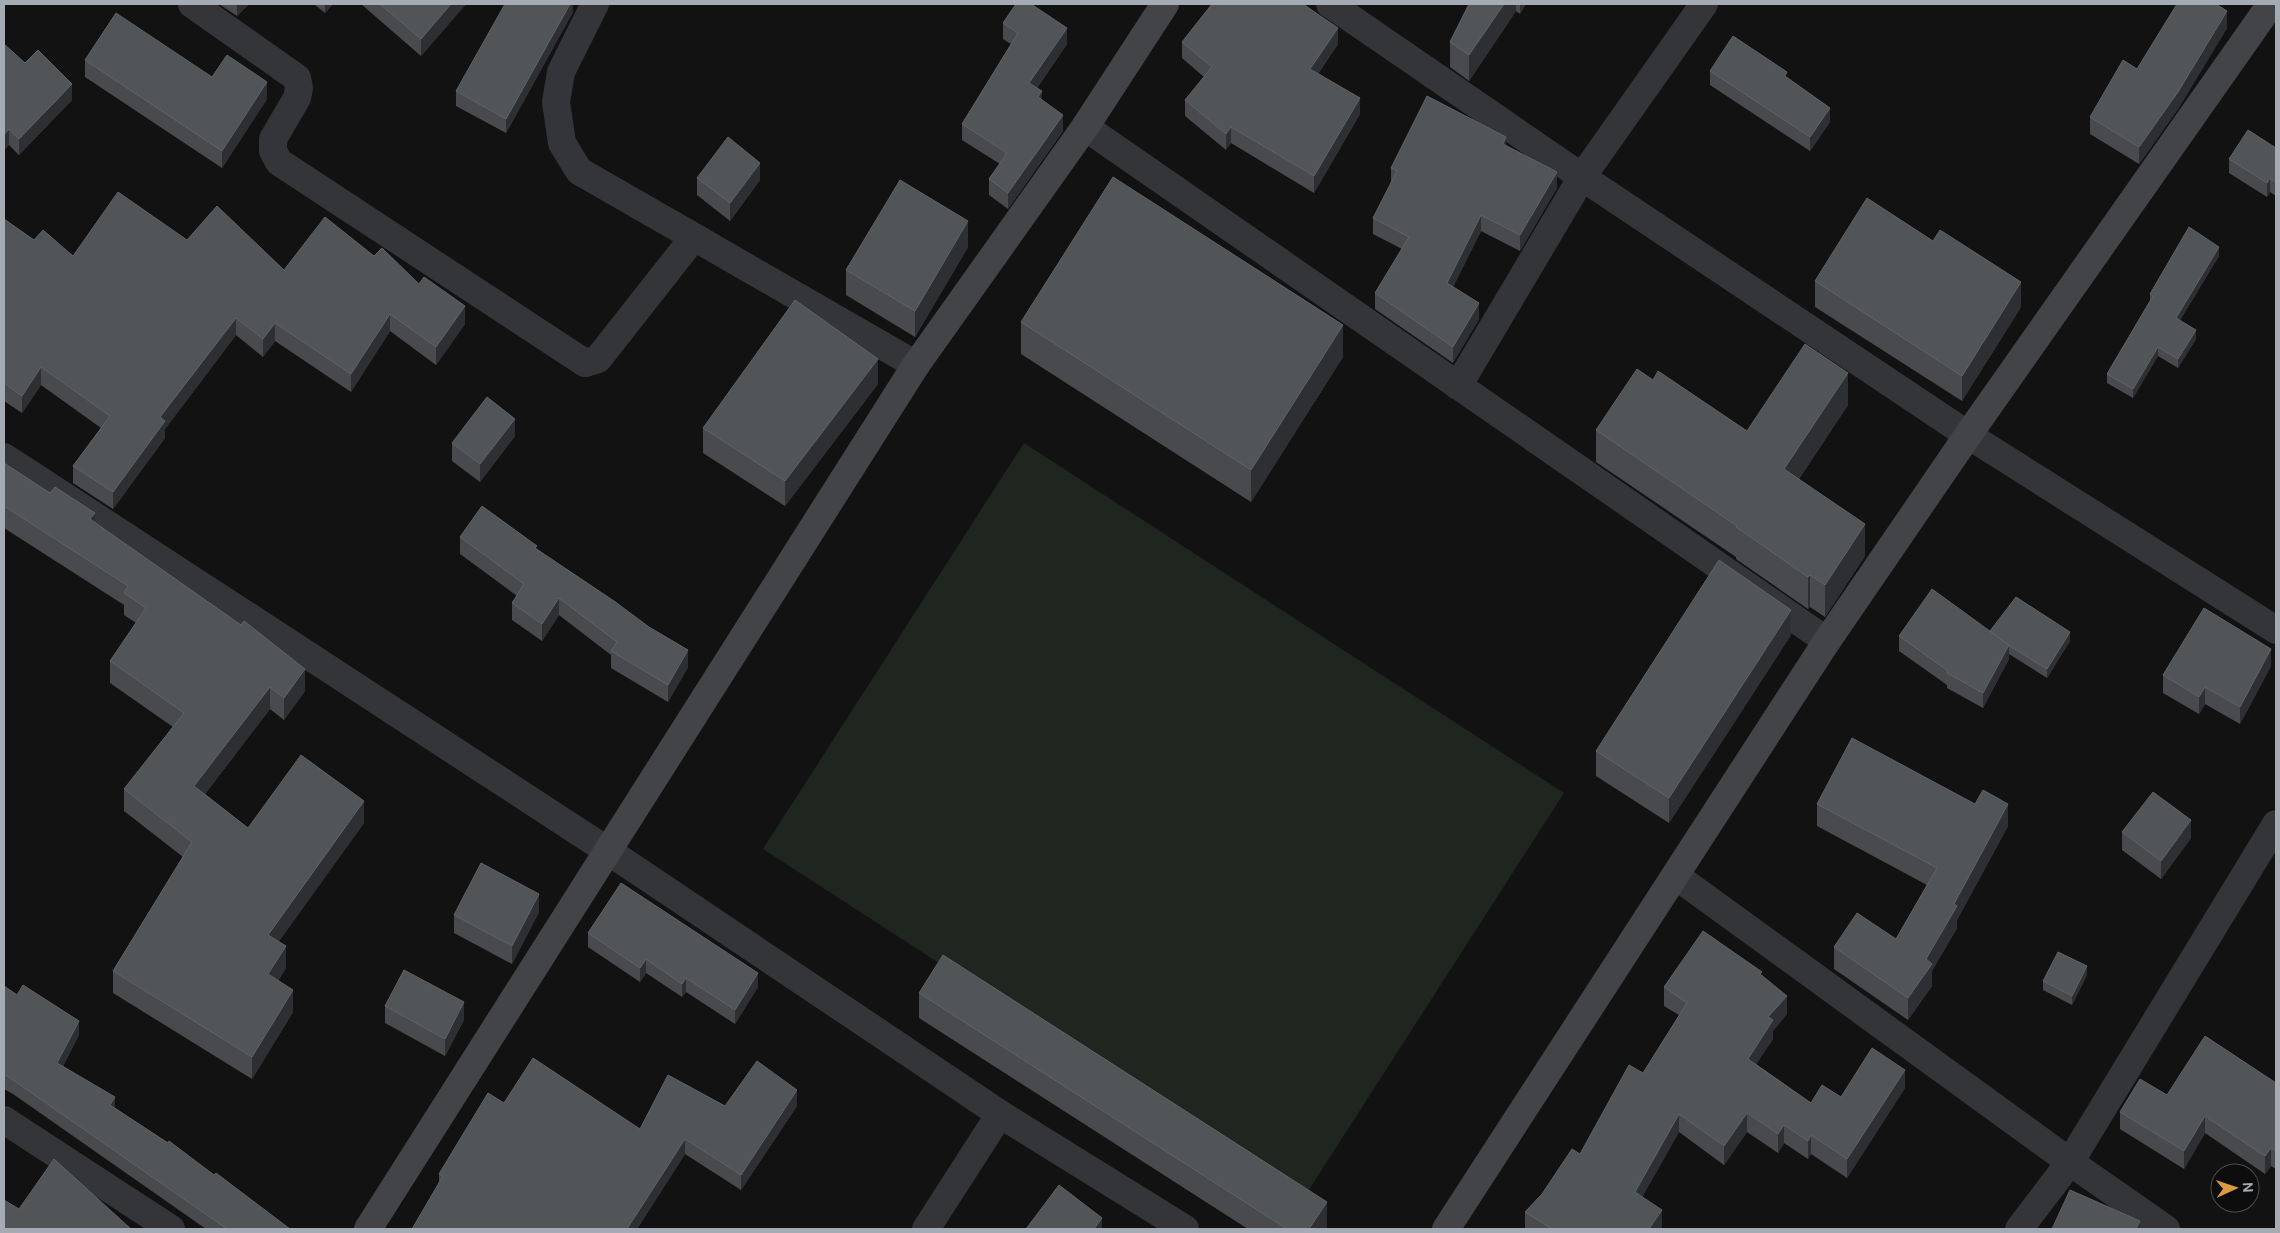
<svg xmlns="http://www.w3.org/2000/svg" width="2280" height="1233" font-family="'DM Sans',sans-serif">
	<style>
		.green { fill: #1f261f }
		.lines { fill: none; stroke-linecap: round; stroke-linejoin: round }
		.street { stroke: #343538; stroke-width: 28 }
		.secondary { stroke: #424448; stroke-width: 28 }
		.wall { fill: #484a4e }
		.shaded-wall { fill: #2e2f32 }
		.building { fill: #525558; stroke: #5f6266 }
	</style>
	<rect width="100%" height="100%" fill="#121213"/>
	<!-- green -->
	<path class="green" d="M1024 443 1564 793 1303 1199 763 849Z"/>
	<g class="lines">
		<!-- street -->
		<path class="street" d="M192 4 297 78 299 88 297 98 273 139V151L279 162 585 363 598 359 694 237 916 365
			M595 4 561 72 556 102 562 143 579 171 694 237
			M1330 4 1582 177 1968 435 2276 630
			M1085 127 1827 641
			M1458 386 1582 177 1704 4
			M4 457 608 851 1000 1114 1185 1229
			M1676 876 2070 1162 2166 1229
			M4 1120 171 1229
			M926 1229 1000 1114
			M2019 1229 2070 1162 2276 824"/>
		<!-- secondary -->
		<path class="secondary" d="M368 1229 916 365 1085 127 1165 4
			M1446 1229 1827 641 1968 435 2271 4"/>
	</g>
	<!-- wall -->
	<path class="wall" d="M219 4H249L237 16Z
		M314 4H333L325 13Z
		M361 4H466L421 56Z
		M573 4V12L506 133 456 106V91Z
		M1469 4H1526L1520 14 1516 11 1469 81 1450 67V42Z
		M1003 23 1067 44 1037 88 1042 100 1063 131 1008 209 989 195V179L1000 164 962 140V124L1011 44 1003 39Z
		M2227 28 2178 109 2139 164 2090 134V117L2137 69Z
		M1182 42 1338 44 1318 74 1360 114 1314 193 1231 143 1226 150 1185 116V100L1204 77 1182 58Z
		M85 60 212 77 267 99 222 168 85 77Z
		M25 63 72 100 19 155 9 145 4 150Z
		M1710 71 1830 122 1810 151 1710 85Z
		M1506 146 1557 188 1520 251 1481 231 1453 287 1479 319 1453 363 1375 309V293L1402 249 1373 234V218L1391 184V168Z
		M2276 148V196L2270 192 2267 197 2229 173V159Z
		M697 178 760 180 730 221 697 195Z
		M4 219 34 240 73 256 187 240 284 270 374 256 419 284 465 324 436 365 390 331 351 392 275 341 263 357 236 335 165 429V438L113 509 73 483V466L101 428 41 385 22 413 4 401Z
		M968 247 915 337 846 295V270Z
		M2219 256 2180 320 2196 339 2178 368 2158 356 2133 398 2107 383V374L2150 301V294Z
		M1815 281 2021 307 1962 401 1815 307Z
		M1021 322 1343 357 1251 502 1021 354Z
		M1653 380 1747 431 1848 405 1799 479 1865 556 1825 617 1810 607 1808 609 1736 559V557L1596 462V430Z
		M878 384 785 506 703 453V428Z
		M515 436 480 482 452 461V443Z
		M4 463 95 522 305 691 284 720 270 709 205 794 248 828 364 823 278 942 286 968 278 981 293 1012 252 1079 113 993V971L183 857 124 811V789L173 727 110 683V661L136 623 124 615V605L4 528Z
		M460 537 537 549 688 667 668 702 611 668V655L559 615 542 641 512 620V603L517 596 460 554Z
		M1990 631 2070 641 2047 678 2009 654V659L1983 708 1947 688V685L1899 651V636Z
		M1791 635 1669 823 1596 776V751Z
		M2271 666 2240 724 2205 704 2199 714 2163 693V675Z
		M1817 804 2008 826 1957 920V928L1932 971V986L1908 1020 1834 969V947L1896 939 1927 885 1817 826Z
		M2122 832 2191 838 2161 879 2122 850Z
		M539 912 512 964 454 933V915Z
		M588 933 758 987 735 1024 686 992 682 997 646 973 640 982 588 947Z
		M1762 975 1787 1014 1773 1031V1039L1756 1064 1811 1103 1841 1097 1905 1088 1847 1178 1811 1154 1808 1159 1784 1143 1778 1153 1747 1132 1724 1165 1679 1132 1642 1197 1662 1228 1661 1229H1525V1212L1580 1154 1643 1073 1679 1015 1664 1006V987Z
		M2087 975 2072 1005 2043 990V981Z
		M4 986 79 1035 63 1066 115 1108 214 1175 290 1229H206L13 1094 4 1089Z
		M919 993 1327 1227 1326 1229H1248L919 1018Z
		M385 1006 464 1020 445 1056 385 1023Z
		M2276 1083V1169L2271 1166 2265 1174 2205 1133 2184 1169 2120 1129V1112L2167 1095Z
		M504 1103 640 1129 725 1106H797L741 1190 685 1154 637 1229H412L439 1183V1174Z"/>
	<!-- shaded-wall -->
	<path class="shaded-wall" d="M237 4H249L237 16Z
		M325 4H333L325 13Z
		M451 4H466L421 56V39Z
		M570 4H573V12L506 133V119Z
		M1504 4H1516V11L1469 81V55Z
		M1520 4H1526L1520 14Z
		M2227 11V28L2178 109 2139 164V147Z
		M1067 28V44L1029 99V83Z
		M1338 28V44L1310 85V69Z
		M267 82V99L222 168V151Z
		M72 84V100L19 155V139Z
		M1042 91V107L1038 97Z
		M1360 98V114L1314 193V176Z
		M1830 108V122L1810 151V137Z
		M1063 115V131L1008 209V193Z
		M1231 127V143L1226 150V134Z
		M9 129V145L4 150V135Z
		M1506 137V153L1503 144Z
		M760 163V180L730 221V203Z
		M1557 172V188L1520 251V235Z
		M2270 178V192L2267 197V183Z
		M1481 215V231L1447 299V283Z
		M968 221V247L915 337V311Z
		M2219 247V256L2176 327V318Z
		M2021 282V307L1962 401V376Z
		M1479 303V319L1453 363V347Z
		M465 306V324L436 365V347Z
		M390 314V331L351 392V374Z
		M236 318V335L165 429V438L113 509V492L160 417Z
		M275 323V341L263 357V339Z
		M1343 325V357L1251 502V470Z
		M2196 330V339L2178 368V359Z
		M2158 347V356L2133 398V389Z
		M878 359V384L785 506V481Z
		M41 367V385L22 413V396Z
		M1848 373V405L1784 501V469Z
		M515 419V436L480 482V464Z
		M95 513V535L90 519Z
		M1865 524V556L1825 617V585Z
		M1810 575V607L1808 609V577Z
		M559 598V615L542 641V624Z
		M1791 610V635L1669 823V798Z
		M2070 632V641L2047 678V669Z
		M2009 645V659L1983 708V693Z
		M2271 649V666L2240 724V707Z
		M688 650V667L668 702V685Z
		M305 669V691L284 720V698Z
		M270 687V709L194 808V786Z
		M2205 687V704L2199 714V697Z
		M364 801V823L268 957V935Z
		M2008 804V826L1957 920V928L1932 971V986L1908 1020V998L1926 959 1954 904Z
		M2191 820V838L2161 879V861Z
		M539 894V912L512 964V946Z
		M286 946V968L268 996V974Z
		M646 959V973L640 982V968Z
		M2087 966V975L2072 1005V996Z
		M758 973V987L735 1024V1010Z
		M686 978V992L682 997V984Z
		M293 990V1012L252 1079V1057Z
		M1787 996V1014L1773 1031V1039L1748 1077V1059L1768 1017Z
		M464 1002V1020L445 1056V1039Z
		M79 1021V1035L57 1078V1063Z
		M1905 1070V1088L1847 1178V1159Z
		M797 1090V1106L741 1190V1175Z
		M115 1097V1112L110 1105Z
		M1747 1113V1132L1724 1165V1146Z
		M1679 1114V1132L1635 1210V1192Z
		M2205 1116V1133L2184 1169V1151Z
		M1784 1125V1143L1778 1153V1134Z
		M1811 1135V1154L1808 1159V1141Z
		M685 1139V1154L637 1229H627Z
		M2271 1148V1166L2265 1174V1156Z
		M1327 1202V1227L1326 1229H1309Z
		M1662 1210V1228L1661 1229H1649Z
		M1102 1218V1229H1094Z
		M2140 1221V1229H2136Z"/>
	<!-- building -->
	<path class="building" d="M380 4H451L421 39Z
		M505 4H570L506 119 456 91Z
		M1016 4H1031L1067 28 1029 83 1042 91 1038 97 1063 115 1008 193 989 179 1007 153 962 124 1018 33 1003 23Z
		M1212 4H1303L1338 28 1310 69 1360 98 1314 176 1231 127 1226 134 1185 100 1212 67 1182 42Z
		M1469 4H1504L1469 55 1450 42Z
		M2177 4H2216L2227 11 2178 92 2139 147 2090 117 2123 60 2137 69Z
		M116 13 212 77 227 55 267 82 222 151 85 60Z
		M1733 36 1787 72 1785 76 1830 108 1810 137 1710 71Z
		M4 44 25 63 38 50 72 84 19 139 9 129 4 135Z
		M1427 96 1506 137 1503 144 1557 172 1520 235 1481 215 1447 283 1479 303 1453 347 1375 293 1409 237 1373 218 1397 171 1391 168Z
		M2248 130 2276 148V183L2270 178 2267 183 2229 159Z
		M728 137 760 163 730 203 697 178Z
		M1113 177 1343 325 1251 470 1021 322Z
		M900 180 968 221 915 311 846 270Z
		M118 192 187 240 217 206 284 270 325 217 374 256 382 248 419 284 424 277 465 306 436 347 390 314 351 374 275 323 263 339 236 318 160 417 165 421 113 492 73 466 110 416 41 367 22 396 4 383V219L34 240 43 230 73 256Z
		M1867 198 1933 241 1940 230 2021 282 1962 376 1815 281Z
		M2189 227 2219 247 2176 318 2196 330 2178 359 2158 347 2133 389 2107 374 2153 296 2150 294Z
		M795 300 878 359 785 481 703 428Z
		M1805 344 1848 373 1784 469 1865 524 1825 585 1810 575 1808 577 1736 527 1737 526 1596 430 1637 369 1653 380 1658 371 1747 431Z
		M487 397 515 419 480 464 452 443Z
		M4 463 50 493 55 487 95 513 90 519 241 625 244 621 305 669 284 698 270 687 194 786 248 828 301 755 364 801 268 935 286 946 268 974 293 990 252 1057 113 971 192 842 124 789 184 713 110 661 146 608 124 593 128 586 4 506Z
		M482 506 537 546 535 548 614 601 649 627 688 650 668 685 611 651 617 642 559 598 542 624 512 603 524 584 460 537Z
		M1719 560 1791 610 1669 798 1596 751Z
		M1932 589 2009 645 1983 693 1947 673 1948 671 1899 636Z
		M2016 597 2070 632 2047 669 2008 645 1990 631Z
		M2204 608 2271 649 2240 707 2205 687 2199 697 2163 675Z
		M1852 738 1975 804 1983 790 2008 804 1954 904 1957 906 1926 959 1932 964 1908 998 1834 947 1857 913 1896 939 1937 868 1817 804Z
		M2153 792 2191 820 2161 861 2122 832Z
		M481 863 539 894 512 946 454 915Z
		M621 883 758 973 735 1010 686 978 682 984 646 959 640 968 588 933Z
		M1703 931 1762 972 1760 974 1787 996 1768 1017 1773 1020 1748 1059 1811 1103 1822 1085 1841 1097 1872 1048 1905 1070 1847 1159 1811 1135 1808 1141 1784 1125 1778 1134 1747 1113 1724 1146 1679 1114 1635 1192 1662 1210 1649 1229H1552L1525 1212 1542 1194 1572 1149 1580 1154 1629 1065 1643 1073 1687 1003 1664 987Z
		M2058 952 2087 966 2072 996 2043 981Z
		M943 955 1327 1202 1309 1229H1287L919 993Z
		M404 970 464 1002 445 1039 385 1006Z
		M23 985 79 1021 57 1063 115 1097 110 1105 168 1143 169 1141 214 1175 216 1173 290 1229H227L13 1080 4 1074V986L17 995Z
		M2205 1036 2276 1083V1151L2271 1148 2265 1156 2205 1116 2184 1151 2120 1112 2140 1079 2167 1095Z
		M533 1058 640 1129 668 1075 725 1106 757 1061 797 1090 741 1175 685 1139 627 1229H412L443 1176 439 1174 488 1093 504 1103Z
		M54 1159 131 1229H4V1200L19 1209Z
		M1059 1185 1102 1218 1094 1229H1026Z
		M2070 1190 2140 1221 2136 1229H2052Z"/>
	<!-- border -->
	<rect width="2280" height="1233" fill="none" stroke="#a5abb2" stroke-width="10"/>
	<!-- north arrow -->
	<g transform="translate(2235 1188) rotate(87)"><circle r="24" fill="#0d0d0e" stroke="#4a4c50"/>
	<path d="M0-4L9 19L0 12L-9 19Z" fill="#da9943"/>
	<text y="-8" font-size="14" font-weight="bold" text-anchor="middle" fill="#a5abb2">N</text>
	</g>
</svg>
